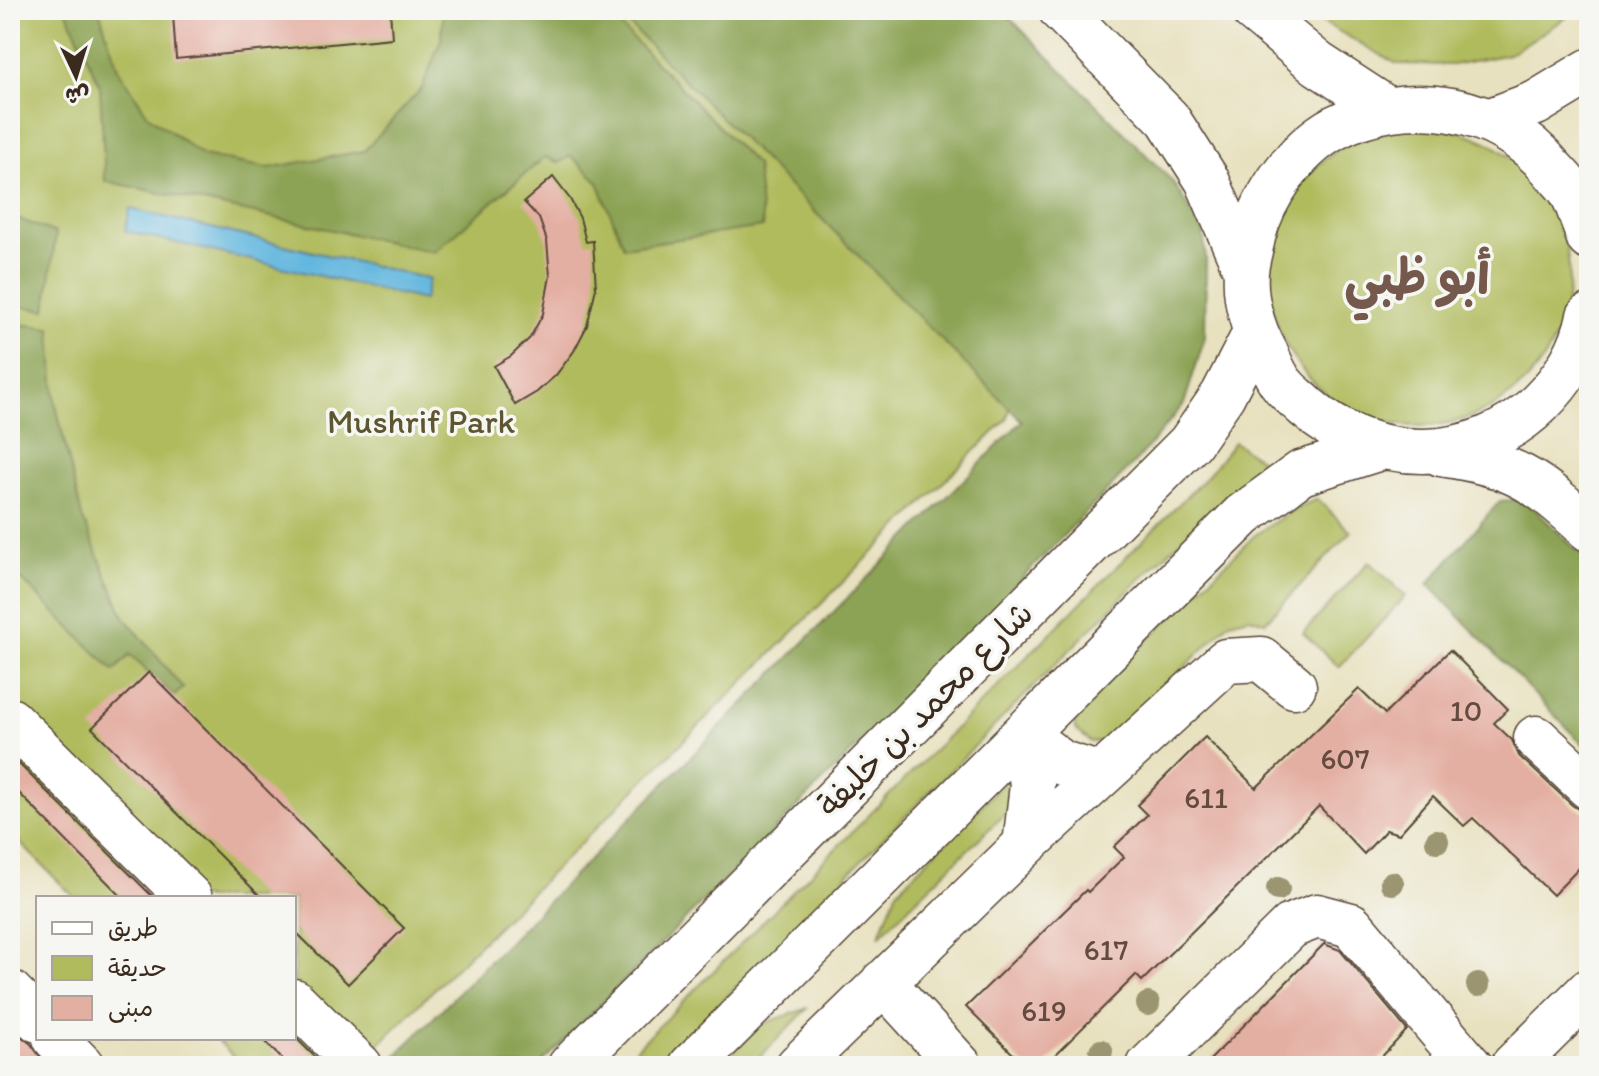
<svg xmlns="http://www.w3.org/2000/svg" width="1599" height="1076" font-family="Itim,'Playpen Sans Arabic',sans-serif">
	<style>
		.green { fill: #b0bb5d; stroke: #76723e; stroke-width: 2 }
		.forest { fill: #8ca354; stroke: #646639; stroke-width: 2 }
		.water { fill: #63b7df; stroke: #4f707e; stroke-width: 2 }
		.building { fill: #e4afa3 }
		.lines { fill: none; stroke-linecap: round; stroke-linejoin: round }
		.minor-casing { stroke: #554536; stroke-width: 47 }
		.major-casing { stroke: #554536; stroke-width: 47 }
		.minor { stroke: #fff; stroke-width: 44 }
		.major { stroke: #fff; stroke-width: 44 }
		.tree { fill: #9c9571 }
		.labels { text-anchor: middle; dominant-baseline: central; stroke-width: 7; stroke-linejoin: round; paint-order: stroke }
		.number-label { font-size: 30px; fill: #654b3f }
		.park-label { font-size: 34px; fill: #5e5631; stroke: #f6f6f2 }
		.street-label { font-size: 34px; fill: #3b2a1e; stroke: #f6f6f2 }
		.town-label { font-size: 50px; font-weight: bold; fill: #76594d; stroke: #f6f6f2 }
	</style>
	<rect width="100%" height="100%" fill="#f6f6f2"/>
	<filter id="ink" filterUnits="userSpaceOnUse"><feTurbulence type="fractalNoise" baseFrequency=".0125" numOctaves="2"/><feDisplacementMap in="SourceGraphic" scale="16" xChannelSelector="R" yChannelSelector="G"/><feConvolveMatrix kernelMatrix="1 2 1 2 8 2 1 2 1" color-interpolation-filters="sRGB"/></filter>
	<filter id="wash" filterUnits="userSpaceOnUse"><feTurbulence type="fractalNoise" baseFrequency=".006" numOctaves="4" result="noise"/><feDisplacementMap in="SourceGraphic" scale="32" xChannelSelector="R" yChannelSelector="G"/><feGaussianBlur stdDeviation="1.8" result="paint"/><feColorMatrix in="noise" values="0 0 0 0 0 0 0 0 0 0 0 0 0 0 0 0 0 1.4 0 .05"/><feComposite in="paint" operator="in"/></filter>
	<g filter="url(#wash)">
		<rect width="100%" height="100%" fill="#e8e1bf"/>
		<!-- green -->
		<path class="green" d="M10 10H827L1028 343 1007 419 357 1066H243L215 1038H294V898H75L10 833Z
			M1301 10H1578L1509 54 1453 65 1397 64Z
			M1269 276a150 150 0 1 1 300 0a150 150 0 1 1-300 0Z
			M1234 442 1276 470 1221 503 1143 576 658 1066H619L1208 475Z
			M1317 499 1351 532 1265 622 1249 617 1230 622 1109 742H1091L1075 729 1074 712 1255 535 1291 511Z
			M1369 562 1406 596 1339 667 1303 633Z
			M1018 768 1022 797 879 936 897 891Z
			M808 1008 751 1066H718L762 1024Z"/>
		<!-- forest -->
		<path class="forest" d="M66 10H99L118 69 148 115 203 156 268 168 364 151 422 88 442 37 443 10H605L756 165 763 227 624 247 597 180 571 156 559 163 545 157 434 252 105 181 100 86Z
			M615 10H1002L1172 181 1203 230 1206 260 1205 337 1184 404 1138 459 883 721 539 1066H386L1022 421Z
			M10 216 56 233 46 310 10 305Z
			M10 323 51 328 55 401 82 517 124 617 183 688 174 696 130 655 114 671 10 568Z
			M1524 499 1589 562V751L1428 584 1500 501Z"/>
		<!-- water -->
		<path class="water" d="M130 209 429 279 424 300 125 231Z"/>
		<g id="blocks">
			<!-- building -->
			<path class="building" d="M211 10H390L392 38 176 59 173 14Z
				M553 177 570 199 580 218 586 242 593 241 596 288 587 326 574 351 556 375 537 392 515 405 494 366 511 356 530 338 543 314 550 276 547 241 539 218 524 202Z
				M1450 650 1508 709 1494 723 1512 740 1519 756 1572 805 1589 816V858L1553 895 1473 818 1464 826 1433 796 1399 834 1386 830 1364 854 1319 806 1142 981 1136 975 1044 1066H1025L966 1007 1086 890 1088 892 1124 857 1114 847 1147 815 1137 805 1205 737 1256 788 1359 689 1385 714Z
				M149 672 404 928 348 984 294 930V898H262L92 728Z
				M10 755 154 898H123L10 784Z
				M1324 944 1340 950 1407 1030 1373 1066H1204Z
				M10 1027 31 1044 47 1066H22L10 1054Z
				M294 1036 324 1066H289L261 1038Z"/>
		</g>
	</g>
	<g filter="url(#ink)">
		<use href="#blocks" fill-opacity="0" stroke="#554536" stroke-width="2"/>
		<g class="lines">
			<defs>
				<path id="minor" d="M10 720 190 898
					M1025 735 1032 785 1025 845
					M1025 735 1062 763 1101 775
					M1536 738 1589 787
					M883 982 960 1066
					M10 992 38 1020
					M294 1001 360 1066
					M55 1038 82 1066
					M798 1066 1025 845 1226 661 1261 659 1294 686
					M1149 1066 1291 926 1317 916 1351 925 1470 1066
					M1513 1066 1589 991"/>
				<path id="major" d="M1061 10 1168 119 1207 180 1246 271
					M1253 10 1318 64 1387 109
					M1491 120 1536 103 1589 71
					M1589 238C1583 223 1579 206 1572 193 1567 184 1559 177 1552 169 1500 105 1407 89 1334 128 1296 149 1263 196 1253 237 1251 248 1247 260 1246 272 1244 300 1253 330 1266 353 1271 364 1275 376 1283 385 1289 393 1298 399 1305 406 1371 466 1475 467 1540 403 1565 378 1582 350 1589 316
					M1441 454C1515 465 1535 479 1589 529
					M570 1066 1190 443 1223 395 1255 333
					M691 1066 1243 515 1301 473 1380 448"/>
			</defs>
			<!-- minor casing -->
			<use href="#minor" class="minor-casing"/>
			<!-- major casing -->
			<use href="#major" class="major-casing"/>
			<!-- minor -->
			<use href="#minor" class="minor"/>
			<!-- major -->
			<use href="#major" class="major"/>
		</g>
		<!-- trees -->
		<g class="tree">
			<circle cx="1437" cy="841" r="12"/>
			<circle cx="1392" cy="883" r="12"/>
			<circle cx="1278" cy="889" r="12"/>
			<circle cx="1478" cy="985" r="12"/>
			<circle cx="1148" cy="1004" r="12"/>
			<circle cx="1101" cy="1051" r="12"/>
		</g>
	</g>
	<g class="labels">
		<!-- number labels -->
		<g class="number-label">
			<text x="1466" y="710">10</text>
			<text x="1345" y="758">607</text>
			<text x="1206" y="797">611</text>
			<text x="1106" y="949">617</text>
			<text x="1044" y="1010">619</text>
		</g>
		<!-- park labels -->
		<g class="park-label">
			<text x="421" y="421">Mushrif Park</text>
		</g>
		<!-- street labels -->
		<g class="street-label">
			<text transform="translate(925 709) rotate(-45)">شارع محمد بن خليفة</text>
		</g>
		<!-- town labels -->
		<g class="town-label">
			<text x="1417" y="276">أبو ظبي</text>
		</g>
	</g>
	<!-- margin -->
	<rect width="1599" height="1076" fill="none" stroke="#f6f6f2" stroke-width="40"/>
	<!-- legend -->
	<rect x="36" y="896" width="260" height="144" fill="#f6f6f2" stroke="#aba49d" stroke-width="2"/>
	<rect x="52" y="922" width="40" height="12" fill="#ffffff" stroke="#aba49d" stroke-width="2"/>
	<text x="108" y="936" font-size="24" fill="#3b2a1e">طريق</text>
	<rect x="52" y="956" width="40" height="24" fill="#b0bb5d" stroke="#aba49d" stroke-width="2"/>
	<text x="108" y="976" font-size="24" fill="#3b2a1e">حديقة</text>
	<rect x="52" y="996" width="40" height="24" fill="#e4afa3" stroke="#aba49d" stroke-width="2"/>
	<text x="108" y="1016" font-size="24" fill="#3b2a1e">مبنى</text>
	<!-- north arrow -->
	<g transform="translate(76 76) rotate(176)" stroke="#f6f6f2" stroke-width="6" paint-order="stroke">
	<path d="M0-6L14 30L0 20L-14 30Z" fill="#3b2a1e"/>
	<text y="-12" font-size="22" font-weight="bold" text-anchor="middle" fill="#3b2a1e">ش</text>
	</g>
</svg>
